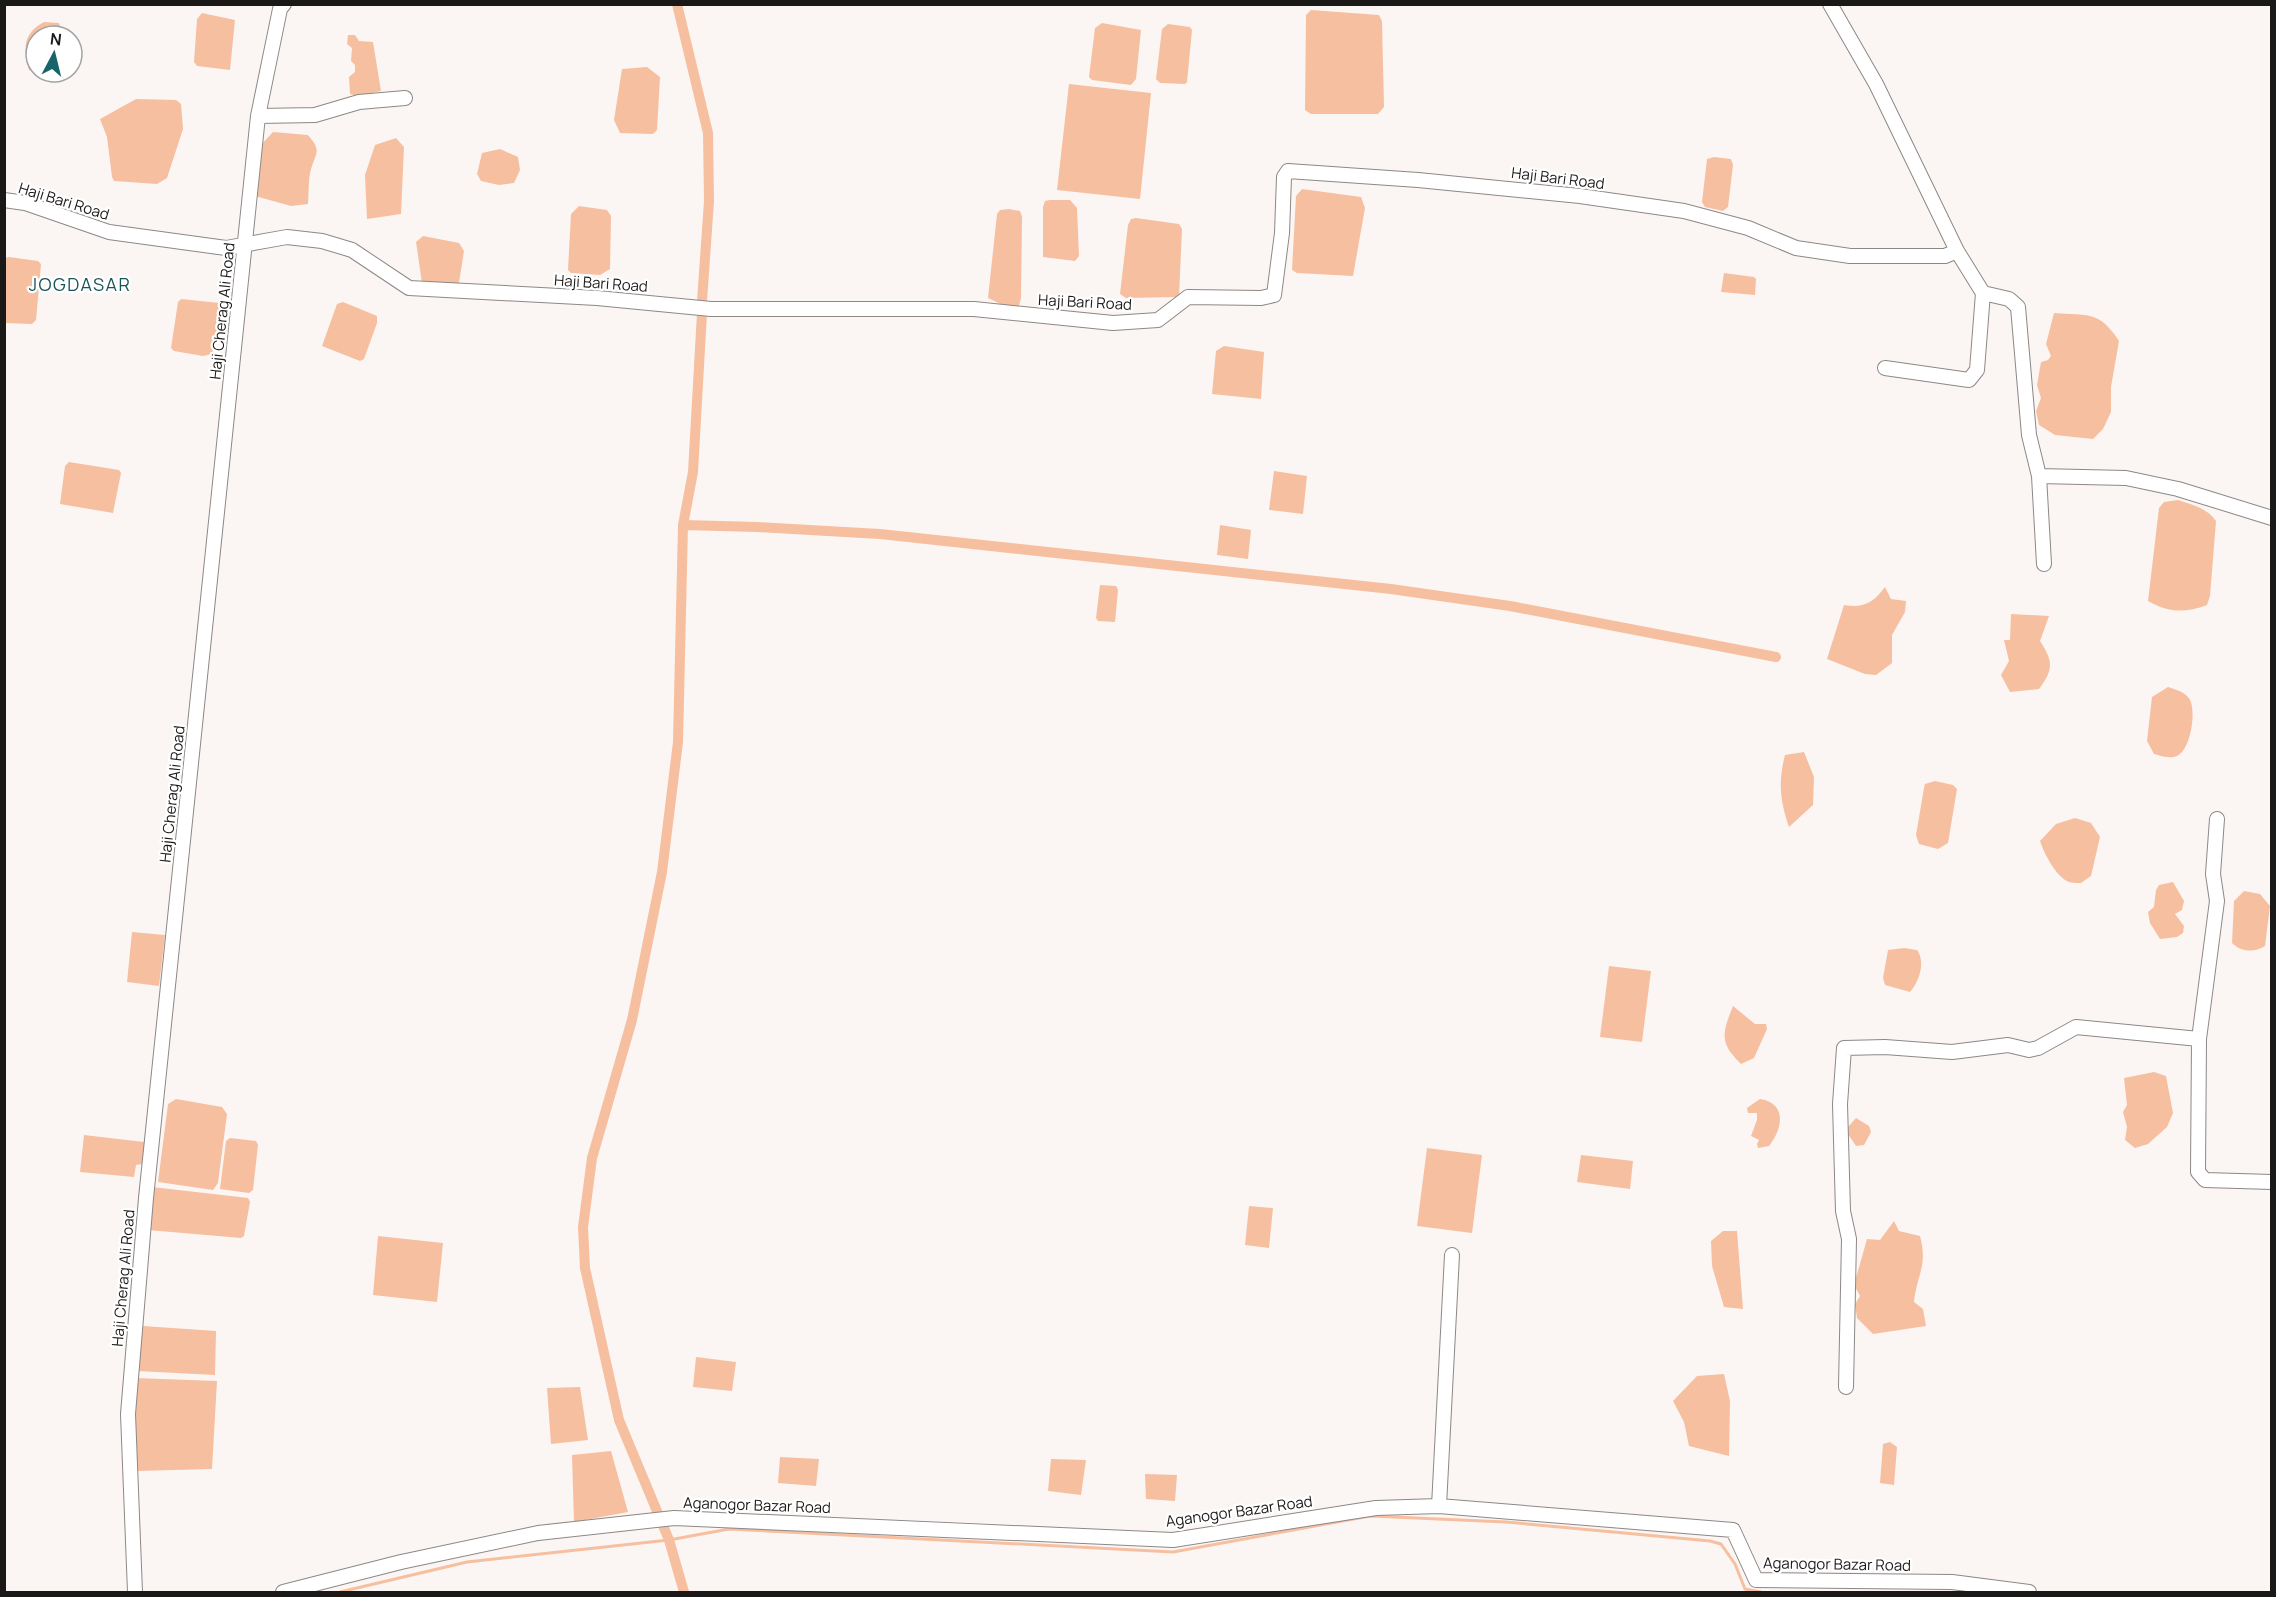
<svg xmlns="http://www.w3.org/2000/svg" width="2276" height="1597" font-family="Manrope,sans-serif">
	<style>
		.water { fill: #f6bfa0 }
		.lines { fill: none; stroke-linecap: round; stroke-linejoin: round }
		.stream { stroke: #f6bfa0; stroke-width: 3 }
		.canal { stroke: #f6bfa0; stroke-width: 10 }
		.minor-casing { stroke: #8d8886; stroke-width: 16 }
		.minor { stroke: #fff; stroke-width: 14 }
		.labels { text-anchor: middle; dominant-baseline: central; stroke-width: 4.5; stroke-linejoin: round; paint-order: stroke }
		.street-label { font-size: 15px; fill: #1b1918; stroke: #fff }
		.quarter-label { font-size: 18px; letter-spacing: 1.5px; fill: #185458; stroke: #fff }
	</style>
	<rect width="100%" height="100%" fill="#fbf6f3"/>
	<!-- water -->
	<path class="water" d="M1311 10 1379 15 1382 21 1384 107 1378 114H1311L1305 110 1306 15Z
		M202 13 235 20 230 70 197 66 194 62 197 19Z
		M44 22 59 23 64 36H36V72H57L44 76 29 70C23 48 23 33 44 22Z
		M1102 23 1141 30 1136 79 1131 85 1092 80 1089 77 1095 28Z
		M1168 24 1190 27 1192 30 1187 82 1185 84 1160 83 1156 79 1162 29Z
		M348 35H355L359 41 373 42 381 91 357 96 350 94 349 77 355 72V65L351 61 352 48 347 44Z
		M647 67 660 77 657 130 653 134 620 133 614 120 622 69Z
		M1069 84 1151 93 1140 199 1057 190Z
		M136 99 176 100 181 104 183 129 167 178 157 184 114 181 112 177 107 137 100 119Z
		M273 132 308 135C322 151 316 152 311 169 308 180 309 193 308 204L291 206 255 196 259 147Z
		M396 138 404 147 401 214 367 219 365 175 375 145Z
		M500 149 518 157 520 170 514 183 499 185 481 181 477 174 482 153Z
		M1714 157 1731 159 1733 165 1728 207 1723 211 1705 207 1702 202 1707 159Z
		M1302 189 1361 197 1365 208 1353 276 1297 273 1292 270 1296 196Z
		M1050 200H1070L1077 208 1079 256 1075 261 1043 257V207L1045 201Z
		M579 206 607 210 611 216 610 269 600 275 571 273 568 270 571 214Z
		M1009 209 1020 211 1022 217 1021 298 1019 306 1009 308 988 298 997 214 1000 210Z
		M1136 218 1179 224 1182 229 1179 297 1126 298 1120 294 1128 225 1131 219Z
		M423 236 459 243 464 251 458 289 422 283 416 242Z
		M9 257 38 261 41 264 36 320 32 324 5 323V258Z
		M1724 273 1754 277 1756 279 1755 295 1721 292Z
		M181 299 220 303 223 306 212 354 203 356 174 351 171 348 178 302Z
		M343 302 377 316V323L364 359 360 361 322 346 337 304Z
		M2054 313C2088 316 2099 310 2119 341L2111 387V412L2103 429 2093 439 2055 435 2039 425 2036 411 2041 398 2037 385 2041 362 2048 360 2051 356 2046 344Z
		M1224 346 1264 352 1261 399 1212 394 1216 351Z
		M69 462 119 470 121 473 113 513 60 504 65 466Z
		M1274 471 1307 476 1303 514 1269 510Z
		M2178 500C2193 505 2207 508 2216 521L2210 596 2207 605C2185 613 2169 613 2148 601L2159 508 2164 502Z
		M1220 525 1251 530 1248 559 1217 555Z
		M1100 585 1116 586 1118 590 1115 622 1098 621 1096 618Z
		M1885 587 1891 599 1906 601 1905 612 1892 635V663L1876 675 1865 674 1827 659 1844 605C1863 609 1874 602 1885 587Z
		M2011 614 2049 616 2040 641C2053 661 2054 669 2039 689L2010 692 2001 675 2009 661 2004 640H2010Z
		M2168 687C2176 690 2183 691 2189 698 2197 710 2191 749 2177 756 2170 759 2161 756 2154 754L2147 741 2152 697Z
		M1804 752 1814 777 1813 805 1789 827C1780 801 1778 782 1785 755Z
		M1935 781 1953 785 1957 789 1948 843 1938 849 1919 844 1916 835 1924 788 1925 784Z
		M2075 818 2091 823 2100 837 2091 876 2081 883C2077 883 2070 883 2067 881 2055 875 2044 853 2040 841L2056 824Z
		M2173 882 2184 901 2182 910 2175 914 2184 926 2183 933 2177 937 2160 939 2150 923 2148 912 2154 907 2156 890 2159 885Z
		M2244 891 2260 894 2270 906 2265 946C2254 953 2241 952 2232 943L2234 901Z
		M132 932 165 935 159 986 127 982Z
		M1904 948 1917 950C1926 962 1919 982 1910 992L1885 985 1883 978 1888 950Z
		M1609 966 1651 971 1642 1042 1600 1037Z
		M1733 1006 1755 1024H1766L1767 1029 1754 1058 1741 1064C1718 1042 1723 1032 1733 1006Z
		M2154 1072 2166 1076 2173 1113 2167 1127 2148 1144 2135 1148 2125 1140 2127 1127 2123 1112 2127 1105 2124 1078Z
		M176 1099 222 1107 227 1114 218 1183 213 1190 158 1182 168 1104Z
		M1760 1099C1787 1103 1783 1129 1769 1146L1758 1148 1757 1144 1759 1140 1751 1136 1757 1120V1113H1748L1747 1108Z
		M1856 1118 1869 1126 1871 1132 1864 1145 1856 1146 1848 1134V1127Z
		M84 1135 144 1142 143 1164 136 1165 134 1177 80 1172Z
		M230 1138 256 1141 258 1145 253 1190 249 1193 220 1189 226 1141Z
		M1427 1148 1482 1155 1472 1233 1417 1226Z
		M1581 1155 1633 1161 1630 1189 1577 1182Z
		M152 1187 248 1198 250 1202 244 1236 241 1238 148 1230Z
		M1249 1206 1273 1208 1269 1248 1245 1245Z
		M1894 1221 1899 1231 1920 1236C1928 1266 1917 1274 1914 1302L1923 1309 1926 1326 1873 1334 1857 1318 1855 1304 1860 1296 1854 1285 1867 1239 1880 1240Z
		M1723 1231H1737L1743 1309 1724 1307 1712 1266 1711 1241Z
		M378 1236 443 1243 437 1302 373 1295Z
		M143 1326 216 1331 215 1375 137 1371Z
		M696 1357 736 1362 732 1391 693 1387Z
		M1724 1374 1730 1401 1729 1456 1689 1446 1684 1422 1673 1401 1697 1376Z
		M135 1378 217 1381 212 1469 136 1471Z
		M580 1387 588 1440 551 1444 547 1388Z
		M1890 1442 1897 1447 1894 1485 1880 1483 1883 1444Z
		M611 1451 628 1512 574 1522 572 1455Z
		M780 1457 819 1459 816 1486 778 1483Z
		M1051 1459 1086 1460 1081 1495 1048 1491Z
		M1145 1474 1177 1475 1175 1501 1146 1499Z"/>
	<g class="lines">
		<!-- stream -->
		<path class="stream" d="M340 1592 467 1562 669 1540 729 1529 1173 1552 1370 1516 1506 1522 1710 1541 1721 1544 1735 1564 1745 1589 1761 1592"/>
		<!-- canal -->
		<path class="canal" d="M677 4 708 133 709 201 702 301
			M683 525 757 527 880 534 1391 589 1510 606 1776 657
			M684 1592 669 1540 619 1420 585 1268 583 1227 592 1158 632 1020 662 872 678 742 683 525 693 472 702 313"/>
		<defs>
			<path id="minor" d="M258 116 315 115 359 102 405 98
				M4 200 25 203 109 232 226 248 287 237 322 241 352 250 409 288 597 298 711 309H974L1113 323 1158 320 1188 297 1261 298 1274 295 1282 233 1284 177 1288 171 1418 180 1580 196 1684 211 1748 228 1796 248 1850 256H1945L1957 251 1876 84 1830 4
				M1957 251 1983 293 2009 299 2018 307 2029 435 2039 476 2126 478 2178 489 2272 518
				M1885 368 1969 380 1977 370 1983 293
				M2039 476 2044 564
				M2217 819 2213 874 2217 901 2199 1039 2198 1172 2205 1180 2272 1182
				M1846 1387 1849 1239 1843 1211 1840 1104 1844 1048 1885 1047 1952 1052 2008 1045 2029 1050 2038 1048 2076 1027 2199 1039
				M1439 1506 1452 1255
				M135 1592 128 1414 146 1198 258 116 280 9 284 4
				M283 1592 401 1562 538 1533 674 1518 1173 1540 1376 1508 1439 1506 1733 1530 1756 1580 1952 1582 2029 1592"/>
		</defs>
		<!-- minor casing -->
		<use href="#minor" class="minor-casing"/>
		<!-- minor -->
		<use href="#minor" class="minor"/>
	</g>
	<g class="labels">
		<!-- street labels -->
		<g class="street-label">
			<text transform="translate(1558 178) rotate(7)">Haji Bari Road</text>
			<text transform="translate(64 201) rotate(17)">Haji Bari Road</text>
			<text transform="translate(601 283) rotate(4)">Haji Bari Road</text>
			<text transform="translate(1085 302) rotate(3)">Haji Bari Road</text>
			<text transform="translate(222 311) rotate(-84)">Haji Cherag Ali Road</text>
			<text transform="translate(172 794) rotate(-84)">Haji Cherag Ali Road</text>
			<text transform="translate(123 1278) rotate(-85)">Haji Cherag Ali Road</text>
			<text transform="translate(757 1505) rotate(2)">Aganogor Bazar Road</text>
			<text transform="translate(1239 1511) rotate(-8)">Aganogor Bazar Road</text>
			<text transform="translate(1837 1564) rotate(1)">Aganogor Bazar Road</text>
		</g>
		<!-- quarter labels -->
		<g class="quarter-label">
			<text x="80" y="284">JOGDASAR</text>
		</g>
	</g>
	<!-- border -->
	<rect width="2276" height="1597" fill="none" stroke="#1b1918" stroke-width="12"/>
	<!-- north arrow -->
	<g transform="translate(54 54) rotate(7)"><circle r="28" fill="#ffffff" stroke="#a4a3a3" stroke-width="1.5"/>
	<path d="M0-4.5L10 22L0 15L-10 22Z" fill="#17656a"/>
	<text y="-9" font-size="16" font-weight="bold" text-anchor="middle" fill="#1b1918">N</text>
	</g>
</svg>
